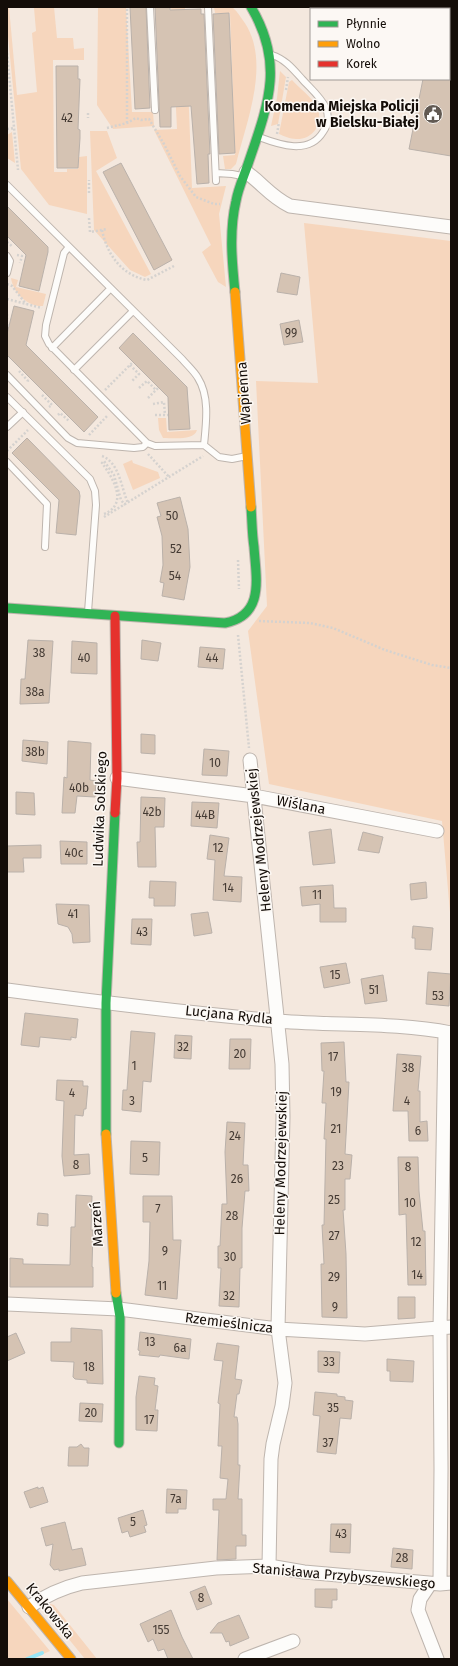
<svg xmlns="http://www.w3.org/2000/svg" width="458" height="1666" font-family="'Fira Sans',sans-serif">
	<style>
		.green { fill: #f6d6bd }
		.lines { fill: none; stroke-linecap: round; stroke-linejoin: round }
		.stream { stroke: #98e5f5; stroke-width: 4 }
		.building { fill: #d5c3b3; stroke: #bab1aa }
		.lane-casing { stroke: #beb5ae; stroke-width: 8 }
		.street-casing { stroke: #beb5ae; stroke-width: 15 }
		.fast-casing { stroke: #beb5ae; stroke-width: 11 }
		.slow-casing { stroke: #beb5ae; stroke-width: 11 }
		.jam-casing { stroke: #beb5ae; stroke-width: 11 }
		.path { stroke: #d5d2cf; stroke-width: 2.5; stroke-dasharray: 2 2; stroke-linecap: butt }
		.lane { stroke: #fdfcfa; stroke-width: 6 }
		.street { stroke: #fdfcfa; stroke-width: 13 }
		.fast { stroke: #30b455; stroke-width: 9 }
		.slow { stroke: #ff9f0a; stroke-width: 9 }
		.jam { stroke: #e5322d; stroke-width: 9 }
		.labels { text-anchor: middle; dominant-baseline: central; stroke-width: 3; stroke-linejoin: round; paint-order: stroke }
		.number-label { font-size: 12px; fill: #443a33 }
		.poi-label { font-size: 14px; font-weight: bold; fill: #140d08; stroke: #fcf8f4; text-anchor: end }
		.street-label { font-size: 14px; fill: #140d08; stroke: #fcf8f4 }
	</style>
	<rect width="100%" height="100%" fill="#f4e8de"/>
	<!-- green -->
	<path class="green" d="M7 7H9L17 95 37 92 32 33 36 31 34 8 54 7 57 38H73L74 49 84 48V60H53L54 172H67V169H78L79 157 87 156V214L49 205 21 169 7 26Z
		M98 7H126L132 112H153L154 126 113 129 97 105Z
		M171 7H193L185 8 192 188 226 186 219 214 226 287 218 282 202 252 211 245 154 130 177 129Z
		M214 7C219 7 228 5 233 8 236 10 240 16 242 19 273 59 246 122 236 164L231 169H225L223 156 235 155 230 13H215Z
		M280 71 286 77 278 124 271 126 277 98Z
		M292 80C299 88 312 97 317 107 324 122 314 140 296 139 290 139 284 136 279 134L289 82Z
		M90 131H107L117 158 96 171 151 274 145 277 130 270 94 230Z
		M12 132 15 163 7 158V135Z
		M304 223 451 241V924L442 821 269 784 248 631 267 606 256 381 318 383Z
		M11 278 18 280 16 287 46 294 43 306C28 307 13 293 11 278Z
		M158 418H166L167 432 197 430C194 441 173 438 163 438L159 430Z
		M132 460 133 463 158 472 160 478 133 490 123 464Z
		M7 1599 50 1651 32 1659H7Z
		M50 1604 54 1605 97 1659H85L50 1616 48 1612Z"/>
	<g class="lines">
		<!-- stream -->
		<path class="stream" d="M27 1659 42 1653"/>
	</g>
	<!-- building -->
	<path class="building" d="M130 7H146L150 108 135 109Z
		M155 7H170V10L201 9V14H204L210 154H208L209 183 197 184 191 106 171 107V127H160Z
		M229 13 235 153 219 154 213 14Z
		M56 66H78V79H80L78 129 80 130V138L78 168H57Z
		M423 79H451V156L409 149Z
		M121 163 172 260 154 270 103 172Z
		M7 206 48 247V252L39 291 19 286 26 255 7 236Z
		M281 273 300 277 297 295 277 292Z
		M14 306 34 311 26 345 98 417 84 432 7 355V334Z
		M299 320 303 342 284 345 280 324Z
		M133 333 187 387 190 429 169 430 168 397 119 348Z
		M27 438 79 491 80 496 76 535 56 533 59 500 12 453Z
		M180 497 188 529 190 567 184 600 162 596 164 583 160 582 163 565 162 536 157 517 161 516 157 503Z
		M28 640 53 641 49 703 20 704 21 679H25Z
		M142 640 161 643 158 661 141 659Z
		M72 641 97 643V674L71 673Z
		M200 647 225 649 223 669 198 667Z
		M141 734 155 735V754L141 753Z
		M23 740 48 742 47 764 22 761Z
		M68 741 91 743 90 780 96 781 95 797 77 796 75 813H62L64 777 67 778Z
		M204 749 229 751 227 776 202 775Z
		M16 792 34 793 35 815 16 814Z
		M141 797 165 798 164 827H155L156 867H138L137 842H140Z
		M192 802 219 803 217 828 191 826Z
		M331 829 335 863 313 865 309 832Z
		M363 832 383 837 379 853 358 850Z
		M210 835 229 838 224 876 242 877 241 902 213 900 215 860 207 859Z
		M60 841 87 842V864H61Z
		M41 845V858H23L24 872H7V846Z
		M150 881 176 882 175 906H154V898H149Z
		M426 882 427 898 411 900 410 884Z
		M333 885 334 908H346V922H320V904L302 906 300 887Z
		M56 904 89 905 90 942 73 943 72 934 68 927 58 924Z
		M208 912 212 933 194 936 191 914Z
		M132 919H152L151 945 131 944Z
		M413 926 433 928 431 950 415 949V938H412Z
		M346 963 350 983 324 988 320 967Z
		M428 972 451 974 449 1006 426 1004Z
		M383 975 387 1001 365 1004 361 979Z
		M25 1013 78 1019 76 1038 71 1037V1040L40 1037 39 1047 21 1045Z
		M131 1031 155 1033 151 1082 143 1081 141 1112 122 1110 123 1090H127Z
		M175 1035 192 1036 191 1059 174 1058Z
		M230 1039H251L250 1069H229Z
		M344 1042 346 1082H349L345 1154 352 1155 350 1179H345V1210H343L346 1254 347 1318 322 1317 321 1264H324L322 1225H324L326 1139H324L326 1103H322L324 1071H322L321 1043Z
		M397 1054 421 1056 418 1091H420V1122L427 1121 428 1141H409L408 1111H393Z
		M57 1080 83 1081V1086H88L86 1109H84L83 1116 75 1115 74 1155 89 1154 90 1174 64 1176 62 1156 64 1101 56 1100Z
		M227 1122 245 1123 243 1165H248L249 1191H245L242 1228V1268H240L239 1307 219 1306 221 1268H218V1246H220L222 1204H227L225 1152Z
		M131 1141 160 1142 159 1175 130 1174Z
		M398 1157H418L419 1191 423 1231H425L426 1285H408L406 1214 399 1215Z
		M76 1195 92 1196 91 1230H93L92 1267H93V1287H10V1258L23 1259V1264L70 1265 71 1227H75Z
		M143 1196H172L173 1240H181L177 1299 145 1295 149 1261 150 1222H143Z
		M38 1213 48 1214V1226L37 1225Z
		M398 1297H415V1318L398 1319Z
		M71 1328 102 1330 103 1384 87 1383V1380L75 1379 73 1377 74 1362 51 1361V1342H71Z
		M140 1332 191 1339 189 1359 160 1355 159 1357 139 1355 140 1351 138 1350Z
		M16 1333 25 1353 7 1361V1337Z
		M217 1343 239 1346 235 1379 242 1380 239 1394H237L234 1417H237L238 1424V1465H240L238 1499H242V1535H246V1546H236V1559L217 1560 219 1510H213V1499H226L228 1479 220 1478 222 1446H218L220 1404 218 1403 223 1361 214 1360Z
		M318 1351 340 1352 339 1373 318 1372Z
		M387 1359 414 1361 413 1382 390 1381V1371H387Z
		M139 1376 155 1378 154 1385 158 1386 155 1410H158L157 1431 136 1430V1397Z
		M315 1392 337 1394V1396L345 1397V1400L353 1401 351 1419 340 1418 336 1454 317 1452 320 1416 313 1415Z
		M80 1403 103 1404 102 1422 79 1421Z
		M81 1444 84 1448H89L88 1466H68L69 1447H77Z
		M38 1487V1489L43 1487 48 1502 30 1508 24 1492Z
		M167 1489 187 1490 186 1509H178V1513H166Z
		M143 1510 147 1525 144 1526 146 1532 130 1537 128 1531 122 1533 118 1518Z
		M65 1522 72 1550 82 1548 86 1565 59 1571V1569L54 1570 50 1565 53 1544 46 1546 41 1528Z
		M331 1524H351L350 1553 330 1552Z
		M393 1548 413 1550 412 1569 391 1567Z
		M205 1586 212 1604 197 1610 190 1592Z
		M315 1589H337V1600H332V1608L315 1607Z
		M171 1610 182 1637 193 1659H168L164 1649 158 1651 153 1639 148 1642 140 1624Z
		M239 1615 249 1638 230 1646 229 1641 226 1642 222 1633H210L218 1623Z"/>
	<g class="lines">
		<defs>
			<path id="lane" d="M150 7 155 110
				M208 7 216 181
				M259 137C280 145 309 155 323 132 328 125 329 116 326 108 321 97 310 88 302 79 293 69 285 59 272 55
				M216 173 232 174 242 176
				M7 185 182 359C187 365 194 371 198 378 210 397 206 424 204 445
				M68 248 64 253 46 325 45 336 49 344 147 443 155 446 204 445 219 457 232 459 247 456
				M7 256 10 261 7 273
				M52 348 110 289
				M74 370 133 311
				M7 375 68 438 77 443 134 448 143 447 147 443
				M7 397 90 479 95 491 96 505 88 612
				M7 427 23 412
				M7 462 47 504 45 547"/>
			<path id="street" d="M246 172C263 184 270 196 290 206L451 227
				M250 760 282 1064 283 1117 278 1329 285 1383 282 1406 273 1444 271 1459 269 1566
				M117 778 254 796 437 831
				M7 990C97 1002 188 1013 279 1021 336 1026 394 1022 451 1033
				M7 1304 119 1309 278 1329 365 1334 451 1327
				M430 1584 420 1599 418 1610 437 1659
				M440 1584 441 1469 440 1329 445 1032
				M29 1607C46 1595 61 1588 82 1583L216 1568 269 1566 304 1572 440 1584 451 1583
				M245 1659 293 1641"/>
			<path id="fast" d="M235 292C232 262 229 231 236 201 238 189 244 176 248 164 268 105 285 64 251 7
				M7 608 225 623C265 615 256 578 254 547 252 534 252 520 251 507
				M106 1134V1003L115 813
				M116 1293 120 1317 119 1443"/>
			<path id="slow" d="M235 292 251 507
				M106 1134 116 1293
				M7 1581 71 1659"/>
			<path id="jam" d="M115 616 117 778 115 813"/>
		</defs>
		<!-- lane casing -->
		<use href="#lane" class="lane-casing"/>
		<!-- street casing -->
		<use href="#street" class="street-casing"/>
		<!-- fast casing -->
		<use href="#fast" class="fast-casing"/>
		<!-- slow casing -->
		<use href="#slow" class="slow-casing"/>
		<!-- jam casing -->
		<use href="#jam" class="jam-casing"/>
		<!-- path -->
		<path class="path" d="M7 53 18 170
			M286 90 288 77
			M88 113V118
			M127 123V7
			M107 128 127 123 136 118 141 120 149 119 164 144 180 176 196 197 214 204H220
			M7 129 15 128
			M277 134 279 122
			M89 193V180
			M89 218 90 232 107 229
			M102 230C107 254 121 275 147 280L174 266
			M7 242 13 247
			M17 255 22 256 20 263
			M7 284 12 286 26 304
			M7 299 42 308
			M7 314V319
			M7 325 9 326
			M130 365 139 374 132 381
			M19 371 28 381 27 383
			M139 388 147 381 156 390
			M105 390 133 362
			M42 395 52 405 49 407
			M148 398 158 388
			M153 404 164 402 165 415
			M58 415 60 413 69 421
			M155 415H168
			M89 435 108 415
			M7 451 28 430
			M148 454 169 477
			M102 456C120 463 121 488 128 503
			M104 514C129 504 113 478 102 463L104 461 114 475 121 500 125 505
			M104 517 203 456
			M238 560 239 589
			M259 621 310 623 333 628 385 650 432 665 451 668
			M238 635 249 748"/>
		<!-- lane -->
		<use href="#lane" class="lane"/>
		<!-- street -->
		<use href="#street" class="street"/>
		<!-- fast -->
		<use href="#fast" class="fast"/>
		<!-- slow -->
		<use href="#slow" class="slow"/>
		<!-- jam -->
		<use href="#jam" class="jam"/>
	</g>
	<!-- icons -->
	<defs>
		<symbol id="civic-disc" viewBox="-11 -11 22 22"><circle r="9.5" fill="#625a53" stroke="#fcf8f4"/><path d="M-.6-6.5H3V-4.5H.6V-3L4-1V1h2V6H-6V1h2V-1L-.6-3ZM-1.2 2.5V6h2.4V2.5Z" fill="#fff"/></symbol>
	</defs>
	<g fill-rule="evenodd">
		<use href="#civic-disc" x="422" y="103" width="22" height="22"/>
	</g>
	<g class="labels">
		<!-- number labels -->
		<g class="number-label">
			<text x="67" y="118">42</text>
			<text x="291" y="333">99</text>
			<text x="172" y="516">50</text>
			<text x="176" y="549">52</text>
			<text x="175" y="576">54</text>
			<text x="39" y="653">38</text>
			<text x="84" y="658">40</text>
			<text x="212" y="658">44</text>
			<text x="35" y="692">38a</text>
			<text x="35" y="752">38b</text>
			<text x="215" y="763">10</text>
			<text x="79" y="788">40b</text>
			<text x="152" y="812">42b</text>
			<text x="205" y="815">44B</text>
			<text x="218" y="848">12</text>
			<text x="74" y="853">40c</text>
			<text x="228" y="888">14</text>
			<text x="317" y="895">11</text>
			<text x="73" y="914">41</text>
			<text x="142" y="932">43</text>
			<text x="335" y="975">15</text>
			<text x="374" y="990">51</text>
			<text x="438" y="996">53</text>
			<text x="183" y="1047">32</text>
			<text x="240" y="1054">20</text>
			<text x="333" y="1057">17</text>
			<text x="134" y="1066">1</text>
			<text x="408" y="1068">38</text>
			<text x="336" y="1092">19</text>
			<text x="72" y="1093">4</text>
			<text x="132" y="1101">3</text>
			<text x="407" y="1101">4</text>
			<text x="336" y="1129">21</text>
			<text x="418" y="1131">6</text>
			<text x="235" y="1136">24</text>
			<text x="145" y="1158">5</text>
			<text x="76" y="1165">8</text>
			<text x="338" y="1166">23</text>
			<text x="408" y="1167">8</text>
			<text x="237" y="1179">26</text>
			<text x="334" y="1200">25</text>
			<text x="410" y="1203">10</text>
			<text x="158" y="1209">7</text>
			<text x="232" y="1216">28</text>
			<text x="334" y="1236">27</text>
			<text x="416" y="1242">12</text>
			<text x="165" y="1251">9</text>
			<text x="230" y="1257">30</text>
			<text x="417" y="1275">14</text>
			<text x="334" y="1277">29</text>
			<text x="162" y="1286">11</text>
			<text x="229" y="1296">32</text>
			<text x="335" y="1307">9</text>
			<text x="150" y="1342">13</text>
			<text x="180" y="1348">6a</text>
			<text x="329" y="1362">33</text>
			<text x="89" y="1367">18</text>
			<text x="333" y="1408">35</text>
			<text x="91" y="1413">20</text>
			<text x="149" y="1420">17</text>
			<text x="328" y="1443">37</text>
			<text x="176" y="1499">7a</text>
			<text x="133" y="1522">5</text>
			<text x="341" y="1534">43</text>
			<text x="402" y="1558">28</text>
			<text x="201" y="1598">8</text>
			<text x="161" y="1630">155</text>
		</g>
		<!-- poi labels -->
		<g class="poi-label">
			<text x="419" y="106">Komenda Miejska Policji<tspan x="419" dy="16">w Bielsku-Białej</tspan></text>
		</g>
		<!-- street labels -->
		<g class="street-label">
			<text transform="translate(244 393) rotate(-94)">Wapienna</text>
			<text transform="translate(301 805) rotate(11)">Wiślana</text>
			<text transform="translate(100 809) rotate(-88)">Ludwika Solskiego</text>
			<text transform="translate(259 840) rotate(-96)">Heleny Modrzejewskiej</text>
			<text transform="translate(229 1015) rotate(6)">Lucjana Rydla</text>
			<text transform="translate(281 1163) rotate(-89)">Heleny Modrzejewskiej</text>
			<text transform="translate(97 1224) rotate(-94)">Marzeń</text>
			<text transform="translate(229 1323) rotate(7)">Rzemieślnicza</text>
			<text transform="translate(344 1576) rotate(5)">Stanisława Przybyszewskiego</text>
			<text transform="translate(50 1611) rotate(51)">Krakowska</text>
		</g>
	</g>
	<!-- border -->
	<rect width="458" height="1666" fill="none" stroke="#140d08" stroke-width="16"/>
	<!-- legend -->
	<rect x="310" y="8" width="140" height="72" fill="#fcf8f4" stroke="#9f9a96"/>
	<rect x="318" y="21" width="20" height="6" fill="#30b455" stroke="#9f9a96"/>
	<text x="346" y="28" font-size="12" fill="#140d08">Płynnie</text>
	<rect x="318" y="41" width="20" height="6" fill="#ff9f0a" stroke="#9f9a96"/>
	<text x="346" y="48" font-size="12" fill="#140d08">Wolno</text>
	<rect x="318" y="61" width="20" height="6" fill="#e5322d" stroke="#9f9a96"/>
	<text x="346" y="68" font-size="12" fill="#140d08">Korek</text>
</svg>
